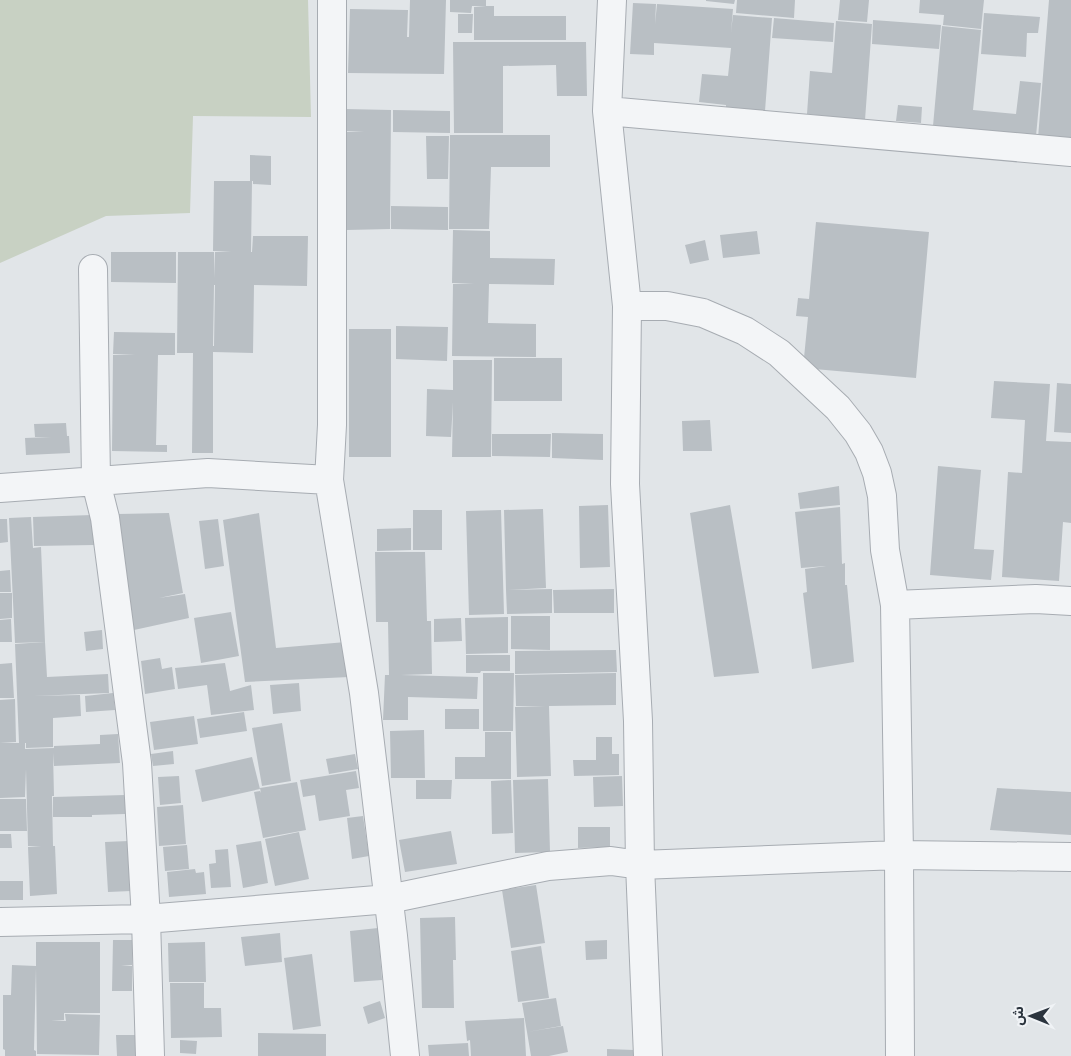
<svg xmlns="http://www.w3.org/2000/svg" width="1071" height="1056" font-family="Helvetica,'Noto Sans Arabic',sans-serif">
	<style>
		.green { fill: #c8d1c3 }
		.building { fill: #b9bfc4; fill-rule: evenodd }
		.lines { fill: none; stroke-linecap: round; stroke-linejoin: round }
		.minor-casing { stroke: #a7acb2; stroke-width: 30 }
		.minor { stroke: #f3f5f7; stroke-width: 28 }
	</style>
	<rect width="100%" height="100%" fill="#e1e5e8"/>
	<!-- green -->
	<path class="green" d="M0 0H308L311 117 193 116 190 213 106 216 0 263Z"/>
	<!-- building -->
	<path class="building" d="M410 0H446L444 74 348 73 350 9 408 10 407 37H409Z
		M450 0H486V6H472L471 13 450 12Z
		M706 0H735L734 4 706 1Z
		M737 0H795L794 18 736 13Z
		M840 0H869L867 22 838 20Z
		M920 0H984L981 29 943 25 944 15 919 13Z
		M1049 0H1071V141L1038 138Z
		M633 3 656 4 655 24 657 4 733 9 731 32 733 15 772 18 765 111 726 108V105L699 102 702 74 728 76 731 48 654 43V55L630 54Z
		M486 6H494V16H566V40H474V7Z
		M984 13 1040 17 1038 33H1027L1026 57 981 54Z
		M458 14H473L472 33H458Z
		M774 18 834 23 833 42 772 38Z
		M873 20 941 25 939 49 872 44Z
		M836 21 872 24 865 120 807 114 810 71 832 73Z
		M942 26 981 30 973 110 1016 114 1020 81 1041 83 1036 136 933 126Z
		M453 42H586L587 96H557L556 65 503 66V133H454Z
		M898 105 922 107 921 123 896 121Z
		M345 109 391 110 390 229 347 230V132H364L345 131Z
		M393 110 450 111V133L393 132Z
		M450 135H550V167H491L489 229H449Z
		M426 136H449L448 179H427Z
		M250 155 271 156V185L253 184V181H252L251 252H252L253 236H308L307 286 254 285 253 353 213 352V453H192L193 353H177L178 252H214V278L215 252 231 251H213L214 181H250ZM214 285H215L214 346H213Z
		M391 206 448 207V230L391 229Z
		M816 222 929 232 916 378 803 368 808 317 796 316 798 298 809 299Z
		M453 230 490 231V258L555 259 554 285 489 284 488 323 536 324V357L452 356 453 284 474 283H452Z
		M757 231 760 254 723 258 720 235Z
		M705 240 709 260 690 264 685 245Z
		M111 252H176V283L111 282Z
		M396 326 448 327 447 361 396 359Z
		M349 329H391V457H349Z
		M114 332 175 333V355H158L156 445H167V452L112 451 113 355 135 354H113Z
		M494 358H562V401H494Z
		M453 360H492L491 457H452L453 402 451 437 426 436 427 389 453 390Z
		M994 381 1050 384 1046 441 1071 442V523L1063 522 1059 581 1002 577 1008 472 1022 473 1025 420 991 418Z
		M1057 383 1071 384V433L1054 432Z
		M710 420 712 451H683L682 421Z
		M66 423 67 436H69L70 453 26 455 25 438 51 437H35L34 424Z
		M552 433 603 434V460L552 458Z
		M492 434H551L550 457 492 456Z
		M938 466 981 470 974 549 994 550 991 580 930 575Z
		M839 486 840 505 800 509 798 493Z
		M608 505 610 567 580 568 579 506Z
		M730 505 759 673 714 677 690 513Z
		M840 507 842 564 845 563V585H847L854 662 812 669 803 593 807 592 805 569 826 566 801 568 795 512Z
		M543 509 546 588 506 590 504 510Z
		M413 510H442V550H413Z
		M501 510 504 614 469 615 466 511Z
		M169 513 183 593 159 598 185 594 189 618 134 630 118 514Z
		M259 513 276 648 346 642 349 677 245 682 223 520Z
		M92 515 94 545 34 546 33 517Z
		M31 517 33 548 41 547 45 642 15 643 9 518Z
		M0 519H7L8 542 0 543Z
		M218 519 224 566 205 569 199 521Z
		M411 528V550L377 551V529Z
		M375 552H425L427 621H431L432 674 401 675 478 677 477 699 408 697V720H383L385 675H389L388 622H376Z
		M10 570 11 592H0V571Z
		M552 589V613L507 614 506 590Z
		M614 589V613H554L553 590Z
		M0 593H12V618L0 619Z
		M231 612 239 656 201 663 194 618Z
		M511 616H550V650L511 649Z
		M508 617V653L466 654 465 618Z
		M461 618 462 641 434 642V619Z
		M11 619 12 642H0V620Z
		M102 630 103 649 86 651 84 632Z
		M45 642 47 677 108 674 109 693 33 696 80 695 81 716 53 718V747L26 748V743H25V749L54 748V746L100 744V735L118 734 120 763 54 766 53 753 54 796H52L53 846H55L57 894 30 896 28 847H41L28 846 26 769 25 797 0 798V743H19L15 644Z
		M616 650 617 672 515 674V651Z
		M466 655H510V671H481L480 673H466Z
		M160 658 162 669 172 667 175 689 145 694 141 661Z
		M12 663 14 698H0V664Z
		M225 663 230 691 251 685 254 710 211 715 207 685 178 689 175 668Z
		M483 673H514L513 731H483Z
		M616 673V705L549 706 551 776 517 777 515 707 545 706H516L515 675Z
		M299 683 301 711 273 714 270 685Z
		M113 693 115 710 86 712 85 696Z
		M15 699 16 742 0 743V700Z
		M445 709H479V729H445Z
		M244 712 247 731 200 738 197 719Z
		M194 716 198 744 154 750 150 722Z
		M282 723 291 781 262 786 252 728Z
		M424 730 425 778H391L390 731Z
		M485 732H511V779H455V757H485Z
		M596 737H612V754H619V775L574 776 573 760H596Z
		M173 751 174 764 153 766 151 754Z
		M355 754 358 769 329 774 326 759Z
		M252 757 260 789 202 802 195 770Z
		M356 771 359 788 346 790 350 816 319 821 315 795 303 797 300 780Z
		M179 776 181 803 160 805 158 777Z
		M622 776 623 806 594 807 593 777Z
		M548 779 550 852 515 853 513 780Z
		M416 780H452L451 799H416Z
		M511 780 513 833 492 834 491 781Z
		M297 782 306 830 263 838 254 792 260 791 261 793 260 788Z
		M997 788 1071 792V835L990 830Z
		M125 795V814L92 815V817H53V797Z
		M0 799H26L27 831H0Z
		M183 805 186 844 159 846 157 807Z
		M363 816 369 856 352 859 347 818Z
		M578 827H610V847L578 848Z
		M451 831 457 864 405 872 399 840Z
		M299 832 309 879 275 886 265 839Z
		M0 834H11L12 848H0Z
		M129 841 131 891 108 892 105 842Z
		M261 841 268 883 243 888 236 845Z
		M187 845 189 869 165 871 163 847Z
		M228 849 231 887 211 888 209 864 216 863 215 850Z
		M195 869 196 873 204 872 206 894 169 897 167 872Z
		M0 881H23V900H0Z
		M536 885 545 943 511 948 502 890Z
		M455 917 456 960H453L454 1008H422L420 918Z
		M378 928 382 980 354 982 350 931Z
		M280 933 282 962 245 966 241 937Z
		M113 940H132V965L121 966H132V991H112Z
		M607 940V959L586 960 585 941Z
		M36 942H100V1013H64V1020H51L66 1021 65 1014 100 1015 99 1055 37 1054 36 968 34 1050 36 1051V1056H5V1050L3 1049V995H11L12 965 36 966Z
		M205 942 206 982H169L168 943Z
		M541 946 549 998 518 1002 511 951Z
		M312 954 321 1026 293 1030 284 958Z
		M170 983H204V1008H221L222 1037 171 1038Z
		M556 998 561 1026 527 1032 522 1003Z
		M380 1001 385 1018 368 1024 363 1007Z
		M524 1018 526 1056H471L470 1040 467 1041 465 1021Z
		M563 1026 568 1052 549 1056H531L527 1032Z
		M258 1033 326 1034V1056H258Z
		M116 1035H136L137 1056H117Z
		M180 1040 197 1041 196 1054 180 1053Z
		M468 1043 469 1056H429L428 1045Z
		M607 1049 634 1050 633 1056H607Z"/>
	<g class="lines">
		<defs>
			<path id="minor" d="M332 0V425L329 480 364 693 393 936 405 1056
				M612 0 607 111 627 306 625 484 638 721 640 865 648 1056
				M607 111 1071 152
				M93 269 96 482 105 518 137 763 146 919 150 1056
				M627 306H667L703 313 745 331 779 353 838 408 858 433 869 452 877 473 882 496 885 550 895 605 899 855 900 1056
				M0 488 208 473 329 480
				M895 605 1036 599 1071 601
				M0 922 146 919 389 899 548 866 611 861 640 865 899 855 1071 857"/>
		</defs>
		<!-- minor casing -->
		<use href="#minor" class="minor-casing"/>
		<!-- minor -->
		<use href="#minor" class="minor"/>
	</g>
	<!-- north arrow -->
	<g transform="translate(1031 1016) rotate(271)" stroke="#f0f3f6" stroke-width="4" paint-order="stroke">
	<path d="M0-4L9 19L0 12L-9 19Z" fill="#2b343e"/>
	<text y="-8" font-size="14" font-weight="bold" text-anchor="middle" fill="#2b343e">ش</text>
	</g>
</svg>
